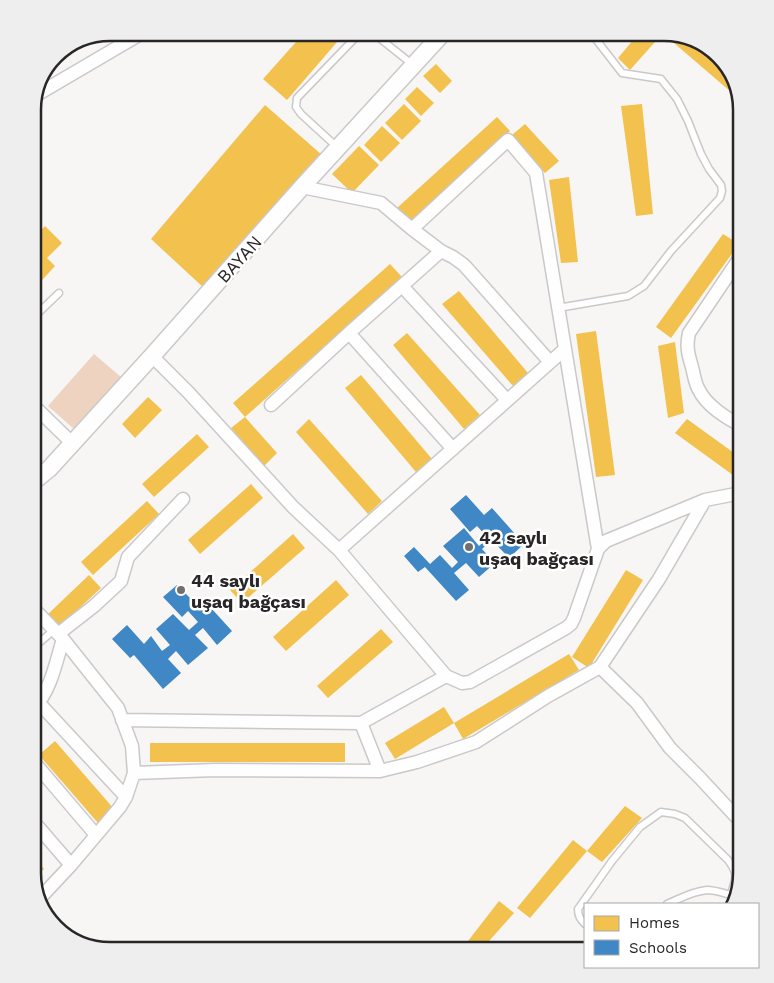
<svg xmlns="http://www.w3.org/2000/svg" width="774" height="983" font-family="'Work Sans',sans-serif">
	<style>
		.pitch { fill: #eed4c0 }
		.homes { fill: #f2c14e }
		.schools { fill: #3f88c5 }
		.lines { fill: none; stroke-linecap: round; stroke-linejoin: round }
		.service-casing { stroke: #cac8c8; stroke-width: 9 }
		.minor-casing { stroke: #cac8c8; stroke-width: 15 }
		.tertiary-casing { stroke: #cac8c8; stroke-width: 19 }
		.service { stroke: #fefefe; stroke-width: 6 }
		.minor { stroke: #fefefe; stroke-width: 12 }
		.tertiary { stroke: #fefefe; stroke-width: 16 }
		.poi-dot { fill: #716f6e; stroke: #fff; stroke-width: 2 }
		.labels { text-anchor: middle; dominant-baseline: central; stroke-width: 5; stroke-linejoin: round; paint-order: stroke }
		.street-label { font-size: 18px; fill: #282626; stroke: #fff }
		.poi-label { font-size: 18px; font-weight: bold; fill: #282626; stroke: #fff; text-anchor: start }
		.rim { fill: none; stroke: #282626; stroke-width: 2.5 }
	</style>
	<rect width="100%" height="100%" fill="#f8f6f5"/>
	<!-- pitch -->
	<path class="pitch" d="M94 354 121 377 74 429 48 406Z"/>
	<!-- homes -->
	<path class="homes" d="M304 33H342L344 34 287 100 263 79Z
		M639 33H663L630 70 618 58Z
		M670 33 702 43 729 67 738 98 667 37Z
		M436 64 452 81 440 93 423 76Z
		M417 87 434 103 421 116 405 99Z
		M404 104 421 121 402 140 385 123Z
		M642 104 653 214 636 216 621 106Z
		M265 105 322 155 204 288 151 239Z
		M497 117 510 131 410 222 397 208Z
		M525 124 559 161 545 173 512 135Z
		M382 126 400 143 381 162 364 145Z
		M359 146 379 165 352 193 332 174Z
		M569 177 578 262 561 263 549 180Z
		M45 226 62 243 47 258 55 266 33 290V249L35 246 33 243V239Z
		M723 234 739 244 671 338 656 327Z
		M390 264 402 277 245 417 233 403Z
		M459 291 528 373 513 386 442 304Z
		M596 331 615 475 596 477 576 334Z
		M407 333 480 415 464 429 393 345Z
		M675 342 684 413 668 418 658 346Z
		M361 375 432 459 416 472 345 388Z
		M148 397 162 410 135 438 122 424Z
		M245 417 277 453 264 466 231 428Z
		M309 419 382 501 368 514 296 432Z
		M687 419 741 458V472L737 478 675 433Z
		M197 434 209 447 154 497 142 484Z
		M251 484 263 498 200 554 188 540Z
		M147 501 159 514 93 575 81 562Z
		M293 534 305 548 242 603 230 590Z
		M626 570 643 580 589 668 572 657Z
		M89 575 101 588 58 628 47 615Z
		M336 580 349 595 286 651 273 637Z
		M381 629 393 642 328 698 317 686Z
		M569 654 579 670 463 739 454 723Z
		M444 707 454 723 395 759 385 743Z
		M55 741 114 809 98 823 39 755Z
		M150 743H345V762H150Z
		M625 806 642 818 602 862 587 851Z
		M573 840 587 851 530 918 517 908Z
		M33 855 44 869 34 878 33 873Z
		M499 901 514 913 481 950 468 941Z"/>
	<!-- schools -->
	<path class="schools" d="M466 495 484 515 492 508 524 544 509 558 492 540 482 549 495 563 479 577 466 563 454 573 469 590 456 601 425 567 418 572 404 556 414 547 430 564 440 555 452 568 458 562 443 546 464 528 479 546 488 538 477 526 470 532 450 509Z
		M177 585 195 603 201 597 232 631 217 645 203 628 195 635 208 648 188 665 176 651 168 659 181 673 163 689 134 655 130 658 112 639 127 625 144 644 151 636 162 651 170 645 156 629 173 614 189 630 198 622 188 611 182 617 163 597Z"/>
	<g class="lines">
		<defs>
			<path id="service" d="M365 33 378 37 412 64
				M337 147 301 114 296 107 297 98 357 36 365 33
				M558 308 628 296 644 286 671 251 720 198 722 191 721 185 709 169 701 154 688 121 677 99 661 79 622 73 591 33
				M33 318 59 293
				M33 648 54 630
				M667 904C679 899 693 891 707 890 715 890 723 893 731 895
				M585 924C580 919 578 916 578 909L612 861 640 827 661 812 675 814 685 818 728 860C740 877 735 877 731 895L735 898"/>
			<path id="minor" d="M38 94 142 33
				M412 229 508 140 536 173 598 549
				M441 251 453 257 464 265 550 362
				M402 286 507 400
				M349 333 453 449
				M152 356 189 393 293 507 339 550 446 676 462 683 470 682 566 628 571 624 574 618 598 549 606 541 705 500 741 493
				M33 405 72 443
				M271 405 349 333 441 251 412 229 381 203 302 187
				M741 425C727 419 706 405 699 390 695 384 694 375 692 367 688 354 686 346 689 333L741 256
				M339 550 565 349
				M33 608 63 639 118 708 132 746 134 773 126 797 120 807 71 865 40 898
				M58 634 94 606 121 581 128 557 183 499
				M600 667 637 703 670 748 700 778 741 822
				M39 703 126 797
				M34 708C51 690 56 662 63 639
				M122 720 361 723 446 676
				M361 723 380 771
				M33 761 96 835
				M134 773 215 770 380 771 417 762 476 742 548 696 600 667 659 579 705 500
				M33 821 71 865"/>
			<path id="tertiary" d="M33 482 49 469 152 356 302 187 443 33"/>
		</defs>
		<!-- service casing -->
		<use href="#service" class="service-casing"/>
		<!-- minor casing -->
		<use href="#minor" class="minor-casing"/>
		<!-- tertiary casing -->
		<use href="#tertiary" class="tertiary-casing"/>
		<!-- service -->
		<use href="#service" class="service"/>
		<!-- minor -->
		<use href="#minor" class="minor"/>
		<!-- tertiary -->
		<use href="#tertiary" class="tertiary"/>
	</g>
	<!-- markers -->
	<g class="poi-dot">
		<circle cx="469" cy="547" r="5"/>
		<circle cx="181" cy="590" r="5"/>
	</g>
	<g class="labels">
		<!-- street labels -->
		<g class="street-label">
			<text transform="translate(239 259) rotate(-48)">BAYAN</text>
		</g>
		<!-- poi labels -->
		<g class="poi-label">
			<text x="479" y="537">42 saylı<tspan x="479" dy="21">uşaq bağçası</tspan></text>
			<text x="191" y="580">44 saylı<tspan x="191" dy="21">uşaq bağçası</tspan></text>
		</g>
	</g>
	<!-- crop -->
	<path d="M0 0H774V983H0ZM110 41H664A69 69 0 0 1 733 110V873A69 69 0 0 1 664 942H110A69 69 0 0 1 41 873V110A69 69 0 0 1 110 41Z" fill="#eee" fill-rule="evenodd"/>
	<path class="rim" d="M110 41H664A69 69 0 0 1 733 110V873A69 69 0 0 1 664 942H110A69 69 0 0 1 41 873V110A69 69 0 0 1 110 41Z"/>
	<!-- legend -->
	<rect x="584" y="903" width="175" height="65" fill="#ffffff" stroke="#a9a8a8"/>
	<rect x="594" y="916" width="25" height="15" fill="#f2c14e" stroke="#a9a8a8"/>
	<text x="629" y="928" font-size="15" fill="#282626">Homes</text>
	<rect x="594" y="940" width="25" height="15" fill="#3f88c5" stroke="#a9a8a8"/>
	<text x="629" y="953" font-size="15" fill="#282626">Schools</text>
</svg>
